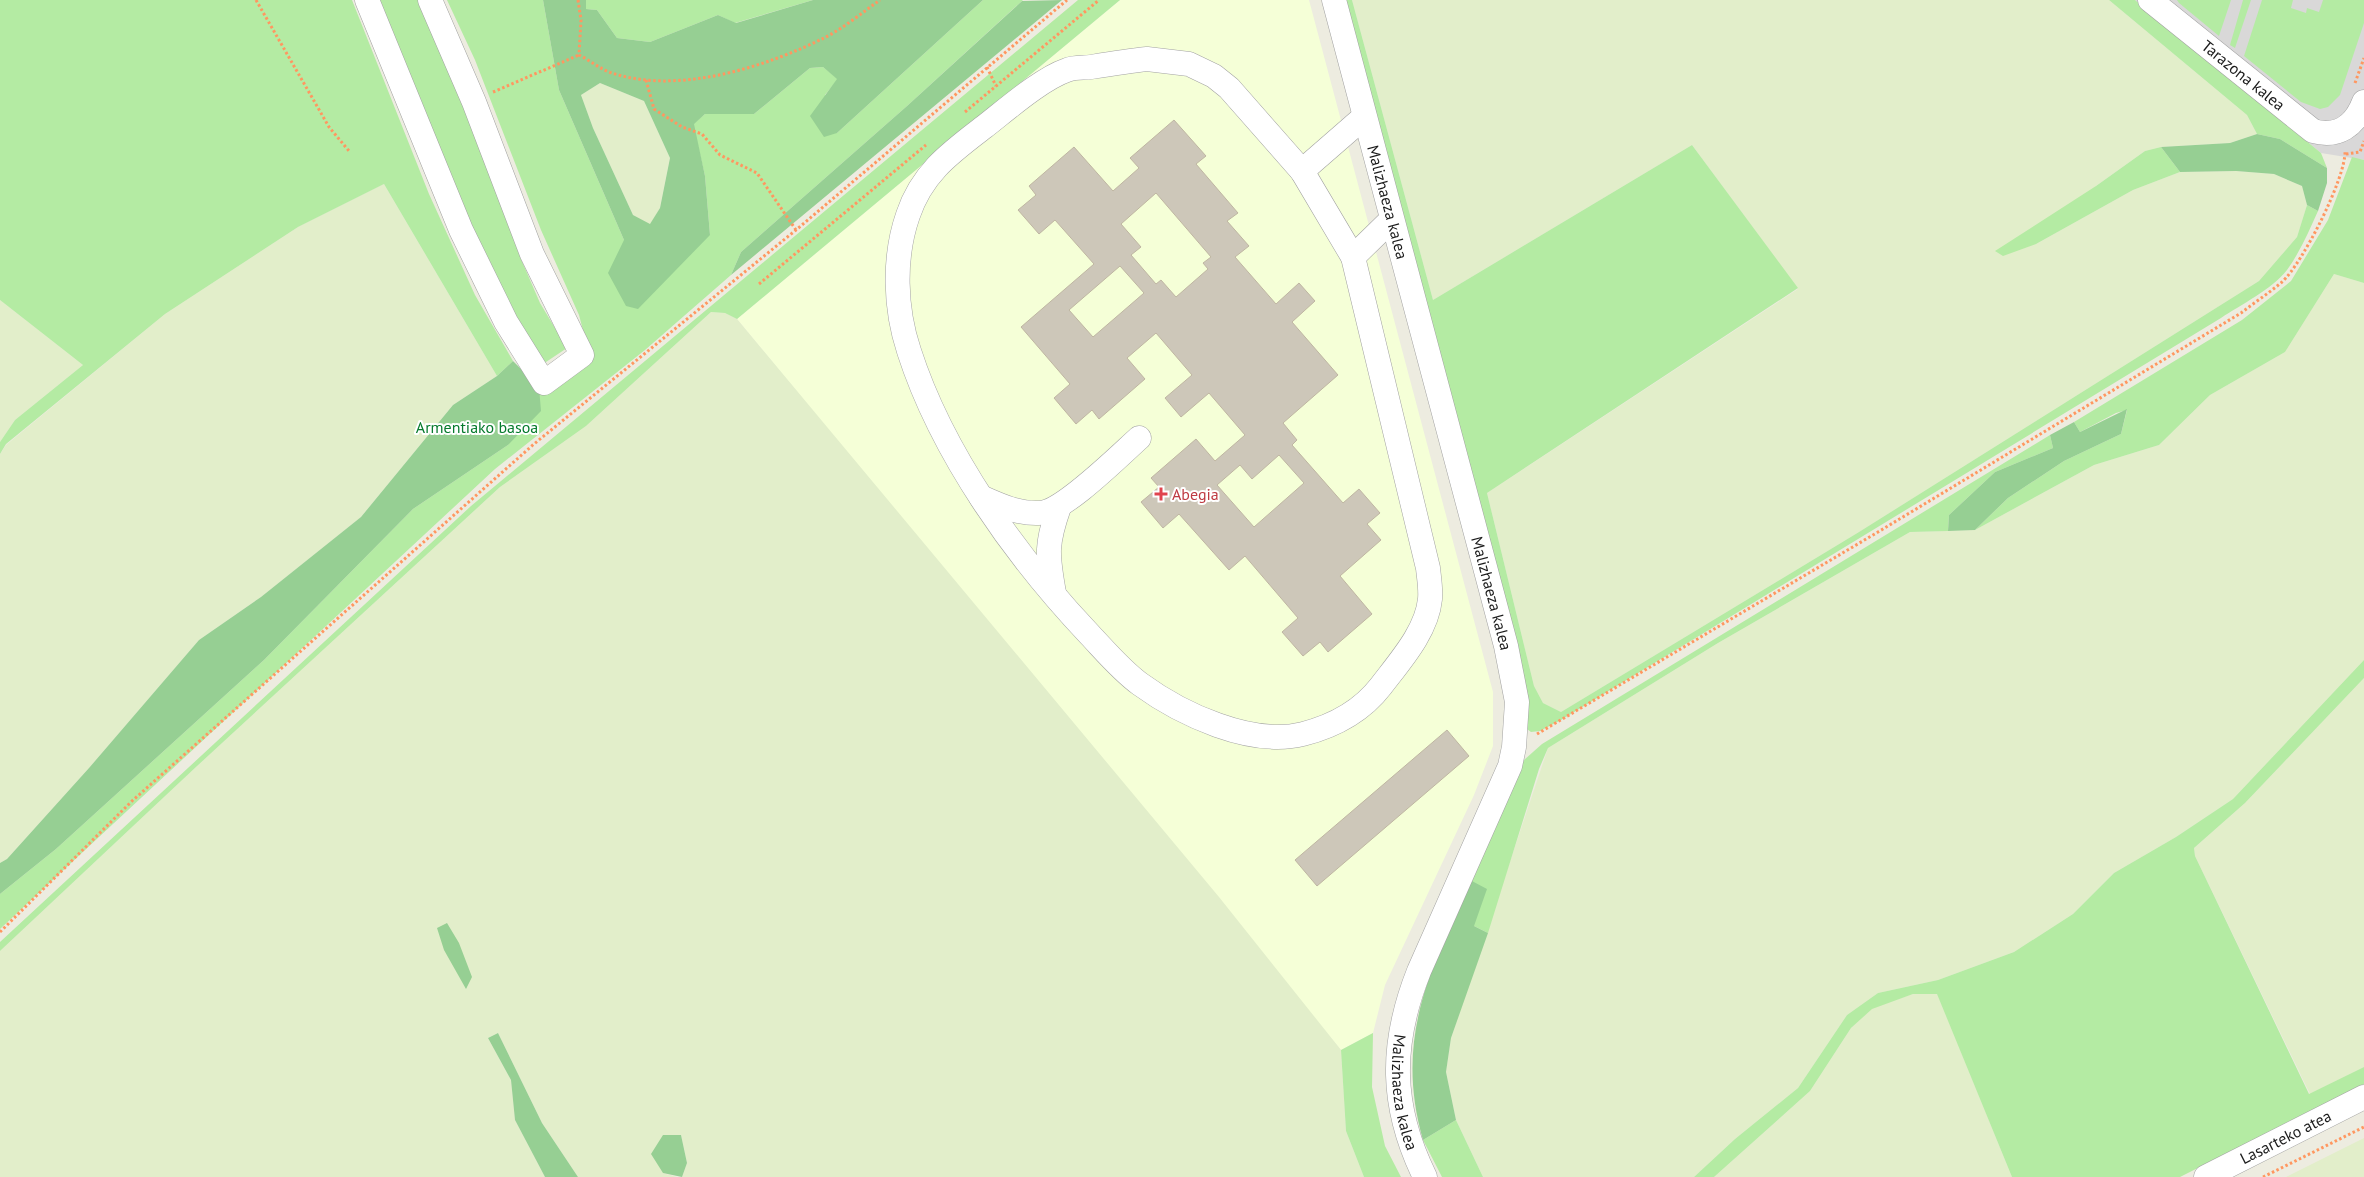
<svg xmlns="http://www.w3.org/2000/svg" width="2364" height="1177" font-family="'PT Sans',sans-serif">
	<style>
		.residential { fill: #d9d8d8 }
		.education { fill: #f5ffd7 }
		.farmland { fill: #e2eeca }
		.grass { fill: #b4eba3 }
		.forest { fill: #96cf93; fill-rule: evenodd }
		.building { fill: #cdc7b9; stroke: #bfb6a2; fill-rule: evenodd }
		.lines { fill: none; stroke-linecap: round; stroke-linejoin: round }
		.minor-casing { stroke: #a2a2a2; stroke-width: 25 }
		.path { stroke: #ff9760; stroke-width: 3; stroke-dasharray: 2.5 2.5; stroke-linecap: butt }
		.minor { stroke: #fff; stroke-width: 24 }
		.health-dot { fill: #e0444e; stroke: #fff; stroke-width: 2 }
		.labels { text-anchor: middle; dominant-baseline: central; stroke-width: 4; stroke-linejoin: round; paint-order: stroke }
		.street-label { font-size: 16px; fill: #1b1b1b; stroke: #fff }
		.park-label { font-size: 16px; fill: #077b2e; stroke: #fff }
		.health-label { font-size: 16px; fill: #be3a42; stroke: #fff; text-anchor: start }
	</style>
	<rect width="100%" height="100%" fill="#edece0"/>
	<!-- residential -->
	<path class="residential" d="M2135 0H2364V160L2321 153Z"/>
	<!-- education -->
	<path class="education" d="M1120 0H1309L1493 692V746L1474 795 1385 985 1373 1033 1341 1050 737 319Z"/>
	<!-- farmland -->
	<path class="farmland" d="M1352 0H2109L2247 115 2257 134 2230 143 2161 147 2145 151 2096 186 2036 244 2133 190 2180 172 2236 171 2274 174 2302 186 2307 205 2297 237 2259 281 1859 532 1561 712 1543 703 1534 686 1487 493 1798 289 1692 145 1433 300Z
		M600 83 644 101 670 158 660 208 650 225 633 215 593 128 581 95Z
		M384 184 497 376 453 405 361 517 261 597 199 640 89 768 7 859 0 863V454L6 445 165 314 298 227Z
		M2334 274 2364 283V660L2233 799 2176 837 2114 873 2073 914 2014 952 1938 980 1878 993 1847 1015 1798 1088 1735 1139 1694 1177H1483L1456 1120 1446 1072 1451 1038 1548 748 1718 643 1910 532 1975 530 2094 465 2159 445 2210 395 2285 352Z
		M0 300 83 365 15 420 0 442Z
		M711 312 725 313 737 319 1219 897 1341 1050 1346 1131 1364 1177H682L687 1163 681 1135H663V1173L677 1177H578L542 1123 498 1033 488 1038 511 1080 515 1120 545 1177H0V951L196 767 500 487 586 426Z
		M2364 678V1067L2310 1094 2195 856 2194 848 2245 803Z
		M1937 993 2012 1177H1714L1810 1091 1851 1028 1872 1008 1913 994Z
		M2364 1138V1177H2286Z"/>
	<!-- grass -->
	<path class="grass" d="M0 0H352L429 194 475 295 513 361 497 376 384 184 298 227 165 314 6 444 0 454V442L15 420 83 365 0 300Z
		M380 0H418L445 55 521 259 540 303 567 348 543 364 511 309 455 192Z
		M447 0H543L559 90 624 240 710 235 705 176 693 124 705 114H754L810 68 823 67 838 79 825 95 837 133 983 0H1023L907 106 741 252 731 275 645 350 495 469 0 929V894L56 849 264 660 413 509 508 445 539 387 589 353 579 315 541 230 475 60Z
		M586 0H813L735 23 718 15 650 42 617 38 597 10 586 9Z
		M1078 0H1120L737 319 725 313 711 312 586 426 500 487 196 767 0 951V942L471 506Z
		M1346 0H1352L1433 300 1692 145 1798 288 1487 493 1534 686 1543 703 1561 712 1859 532 2259 281 2297 237 2307 205 2318 211C2309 231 2300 252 2287 270 2271 290 2242 304 2221 318L1561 720 1540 731 1531 732 1527 729V696Z
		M2109 0H2135L2321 153 2327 168 2280 139 2257 134 2247 115Z
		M2177 0H2231L2219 36 2179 3Z
		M2243 0H2251L2235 48 2230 45Z
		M2262 0H2293L2291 8 2306 13 2307 8 2319 12 2323 0H2364V23L2340 95 2328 107 2320 109 2301 102 2244 56Z
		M2161 147 2180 172 2133 190 2036 244 2003 256 1995 251 2096 186 2145 151Z
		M2352 157 2364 160V283L2334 274 2285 352 2210 395 2159 445 2094 465 1975 530 2008 498 2064 461 2121 434 2127 410 2116 413 2080 432 2074 422 2242 320 2291 281 2328 220Z
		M2050 435 2053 448 1995 472 1949 515 1948 531 1910 532 1718 643 1548 748 1539 769 1488 933 1474 926 1470 880 1524 760 1542 744Z
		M2364 660V678L2245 803 2194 848 2195 856 2309 1094 2364 1067V1084L2180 1177H2012L1937 994H1913L1872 1009 1851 1028 1810 1091 1714 1177H1694L1735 1139 1798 1088 1847 1015 1878 993 1938 980 2014 952 2073 914 2114 873 2176 837 2233 799Z
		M1373 1033 1372 1087 1385 1146 1401 1177H1364L1346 1131 1341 1050Z
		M1456 1120 1483 1177H1442L1423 1140Z"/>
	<!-- forest -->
	<path class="forest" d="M543 0H586V9L597 10 617 38 650 42 718 15 736 23 813 0H983L837 133 824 137 810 116 837 79 823 67 810 68 754 114H705L694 124 705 176 710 235 638 309 626 306 608 273 624 240 559 90ZM600 83 644 101 670 158 660 208 650 224 633 215 593 128 581 95Z
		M1062 0 731 275 741 252 907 106 1022 1Z
		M2257 134 2280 139 2327 168V183L2318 211 2307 205 2302 186 2274 174 2236 171 2180 172 2161 147 2230 143Z
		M513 361 539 387 541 411 508 445 413 509 264 660 56 849 0 894V863L7 859 89 768 199 640 261 597 361 517 453 405 497 376Z
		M2127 409 2121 434 2064 461 2008 498 1975 530 1948 531 1949 515 1995 472 2053 448 2050 435 2074 422 2080 432Z
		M1470 880 1487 889 1474 926 1488 933 1451 1038 1446 1072 1456 1120 1423 1140C1394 1038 1430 972 1470 880Z
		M447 923 459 943 472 977 466 989 444 950 437 928Z
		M498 1033 542 1123 578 1177H545L515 1120 511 1080 488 1038Z
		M663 1135H681L687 1163 682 1177 663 1173 651 1154Z"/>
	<!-- building -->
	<path class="building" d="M1174 120 1206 156 1196 164 1238 213 1227 221 1249 246 1235 257 1276 304 1299 283 1315 301 1292 322 1338 375 1283 423 1297 440 1292 445 1343 503 1359 489 1380 513 1367 524 1381 540 1340 576 1372 614 1328 652 1320 642 1303 656 1282 632 1298 618 1245 556 1229 570 1179 514 1163 528 1141 502 1159 487 1151 478 1196 439 1215 461 1245 435 1209 393 1181 417 1165 398 1192 375 1156 333 1127 358 1145 379 1099 419 1092 410 1076 424 1054 398 1070 384 1021 327 1094 264 1055 220 1039 234 1018 210 1036 195 1029 186 1074 147 1113 191 1139 168 1130 158ZM1156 193 1211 257 1203 263 1208 269 1176 297 1161 280 1156 284 1131 255 1141 247 1121 224ZM1120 266 1144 293 1093 337 1069 310ZM1279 455 1304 483 1254 527 1217 485 1240 465 1252 479Z
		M1447 730 1469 756 1317 886 1295 860Z"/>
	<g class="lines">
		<defs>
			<g id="minor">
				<path d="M367 0 461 230 506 322 544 383 582 355 532 254 474 102 430 0"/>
				<path id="s1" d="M1334 0 1506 646 1517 702 1514 747 1510 766 1419 971C1390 1044 1390 1106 1425 1177"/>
				<path id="s2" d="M2150 0 2313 131C2338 138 2355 126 2364 102"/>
				<path d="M1147 59 1189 64 1214 76 1229 88 1302 171 1353 257 1428 568C1429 578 1431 589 1430 599 1427 631 1400 661 1381 686 1361 712 1334 726 1303 734 1251 747 1181 714 1140 684 1122 671 1106 652 1090 635 1017 558 942 454 909 351 895 309 893 258 908 215 922 173 950 153 984 127 1006 110 1041 79 1067 70 1074 67 1084 68 1091 67 1110 64 1129 61 1147 59Z"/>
				<path d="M1302 171 1364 117"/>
				<path d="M1353 257 1391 220"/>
				<path d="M981 497C999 505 1018 514 1039 513 1062 513 1120 455 1139 438"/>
				<path d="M1054 593C1047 554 1046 544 1059 507"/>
				<path id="s3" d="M2206 1177 2364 1097"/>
			</g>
		</defs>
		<!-- minor casing -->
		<use href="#minor" class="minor-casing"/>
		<!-- path -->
		<path class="path" d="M256 0 329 127 349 151
			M578 0 581 20 579 55C589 60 599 68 609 72 676 96 766 67 826 37 845 27 863 12 880 0
			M987 67 996 86
			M646 80 654 109 682 127 702 134 720 155 757 173 796 230
			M2355 83 2364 58
			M493 92 579 55
			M965 112 1099 0
			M2346 154 2360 152 2364 141
			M759 284 926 145
			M1537 734 1878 532 2241 313C2254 303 2269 293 2282 282 2302 264 2346 178 2345 151
			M0 932 132 801 534 444 796 230 1067 0
			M2263 1177 2364 1127"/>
		<!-- minor -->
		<use href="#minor" class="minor"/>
	</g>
	<!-- markers -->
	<path class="health-dot" d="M1158.5 486.5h5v5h5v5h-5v5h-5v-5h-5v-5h5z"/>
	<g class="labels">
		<!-- street labels -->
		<g class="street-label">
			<text stroke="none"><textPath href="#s2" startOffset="120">Tarazona kalea</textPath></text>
			<text stroke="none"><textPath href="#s1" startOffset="209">Malizhaeza kalea</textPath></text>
			<text stroke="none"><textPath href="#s1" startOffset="614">Malizhaeza kalea</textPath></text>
			<text stroke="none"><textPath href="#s1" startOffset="1139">Malizhaeza kalea</textPath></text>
			<text stroke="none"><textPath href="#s3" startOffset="89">Lasarteko atea</textPath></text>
		</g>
		<!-- park labels -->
		<g class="park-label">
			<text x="477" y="427">Armentiako basoa</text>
		</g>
		<!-- health labels -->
		<g class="health-label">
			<text x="1172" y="494">Abegia</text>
		</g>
	</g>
</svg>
